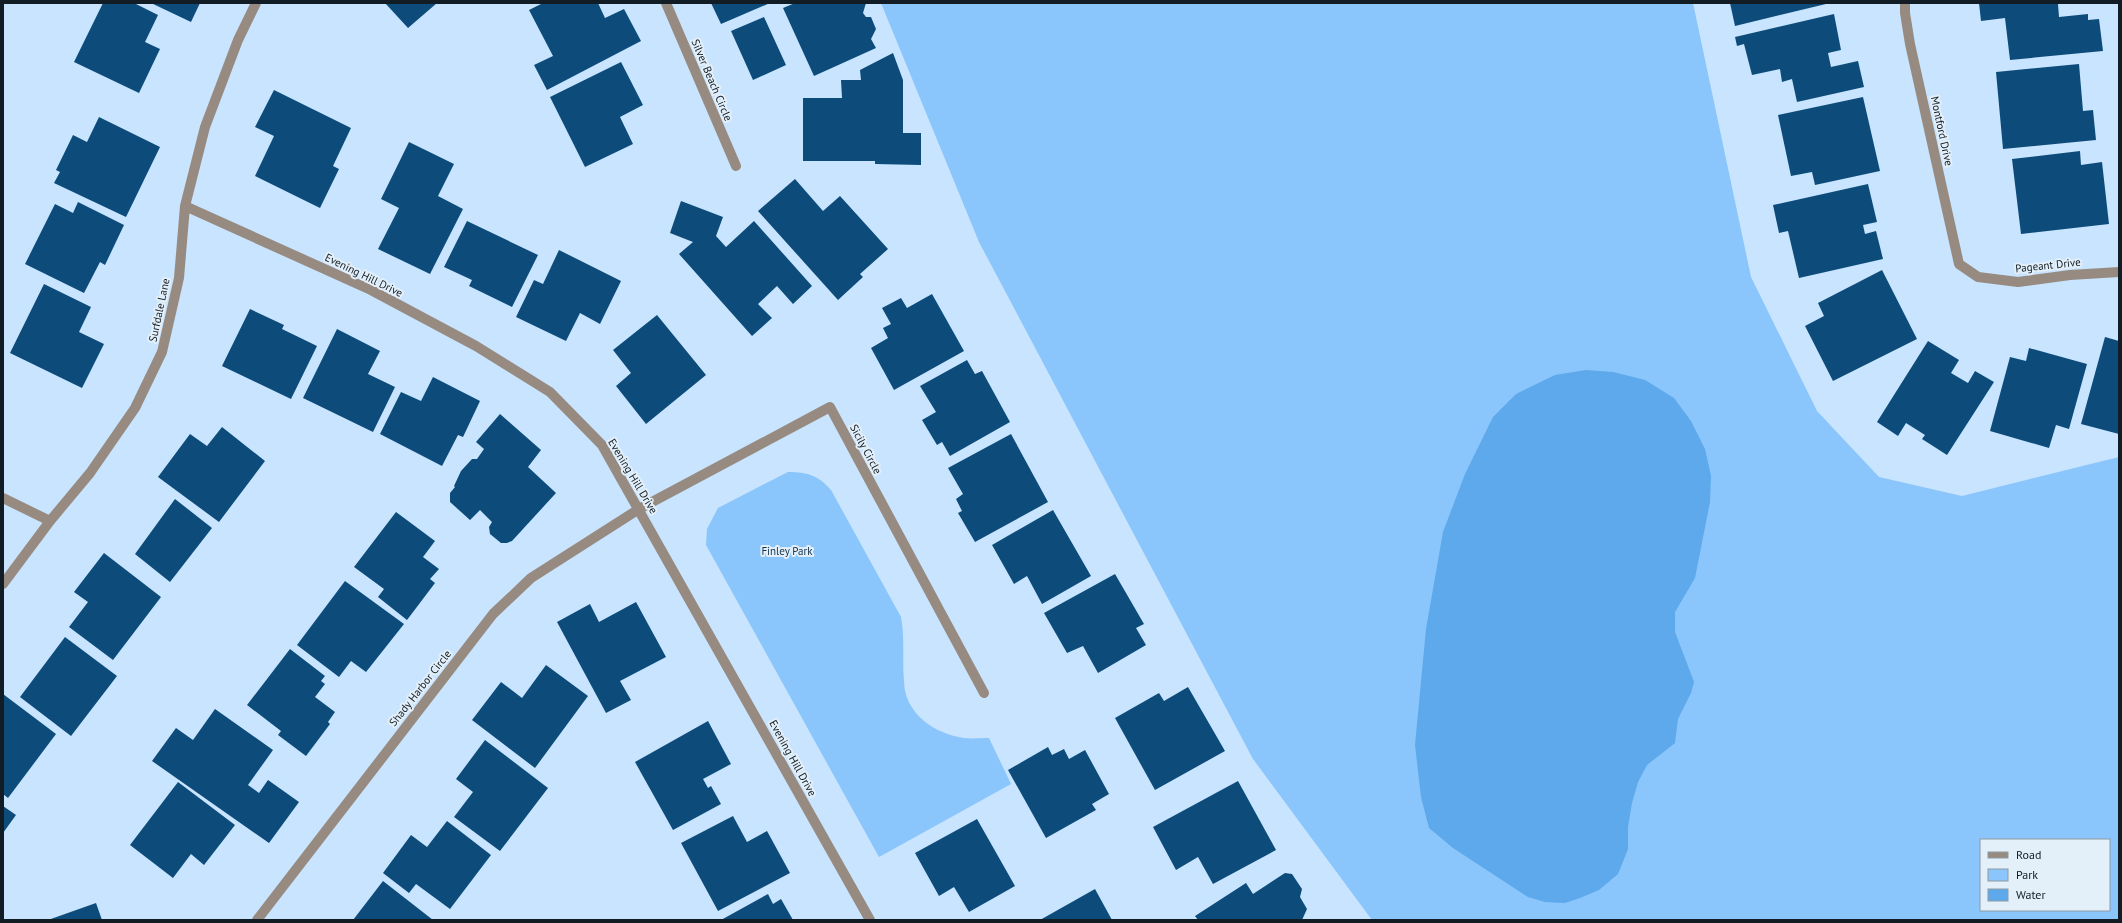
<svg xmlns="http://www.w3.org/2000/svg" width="2122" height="923" font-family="'PT Sans',sans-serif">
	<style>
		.green { fill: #8ac5fb; fill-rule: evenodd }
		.water { fill: #5da9eb }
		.building { fill: #0d4c7a }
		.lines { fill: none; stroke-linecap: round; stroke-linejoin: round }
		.minor { stroke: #978b81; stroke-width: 10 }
		.labels { text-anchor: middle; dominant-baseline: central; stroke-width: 4; stroke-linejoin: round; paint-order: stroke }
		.street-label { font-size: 11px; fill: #121c25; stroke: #e3eff9 }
		.park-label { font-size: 11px; fill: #12324c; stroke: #e3eff9 }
	</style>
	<rect width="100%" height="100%" fill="#c8e4fe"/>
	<!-- green -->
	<path class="green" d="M881 3H1693L1751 277 1817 411 1879 477 1962 496 2119 457V920H1372L1253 759 979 242ZM1981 840H2109V910H1981Z
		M788 472C807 472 818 475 831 490L901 617C905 639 902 660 904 682 905 714 935 734 964 738 972 739 981 738 989 738L1011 784 879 857 706 545 707 529 718 508Z"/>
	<!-- water -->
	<path class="water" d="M1586 370 1613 372 1645 380 1674 398 1691 421 1705 449 1711 476 1710 502 1695 578 1675 612V632L1694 682 1691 693 1678 719 1675 743 1647 765 1638 782 1632 803 1628 827V849L1618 874 1599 890 1580 898 1565 903 1545 902 1528 897 1453 848 1429 828 1421 797 1415 745 1426 629 1443 532 1465 474 1493 417 1516 394 1555 375Z"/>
	<!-- building -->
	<path class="building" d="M103 3H134L158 15 145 42 160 49 139 93 74 62Z
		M151 3H200L191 22Z
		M385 3H437L408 28Z
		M543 3H598L605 18 624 9 641 41 547 90 534 65 553 56 529 10Z
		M711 3H770L721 24Z
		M795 3H866L863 13 866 17H871L876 29 871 39 876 48 814 76 783 8Z
		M1730 3H1825L1826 4 1735 26Z
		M1979 3 2058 4 2059 17 2088 14V20L2099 19 2103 51 2010 60 2005 18 1981 21Z
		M1834 14 1841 50 1828 53 1831 67 1858 61 1864 87 1797 102 1792 79 1782 82 1780 69 1752 75 1744 44 1737 46 1735 37Z
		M764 17 786 65 753 80 731 31Z
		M893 53 903 80V133H921V165L875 164V161H803V98H842L841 80H861L860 70Z
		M621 62 643 105 620 117 633 144 585 167 550 97Z
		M2079 64 2083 111 2093 110 2096 140 2003 149 1996 72Z
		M274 90 351 128 333 166 339 169 320 208 255 176 274 136 255 127Z
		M1863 97 1880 171 1815 185 1812 172 1791 176 1778 115Z
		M99 117 160 147 126 217 54 183 60 172 56 170 73 135 87 142Z
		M409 142 454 164 438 196 463 209 430 274 378 249 399 208 381 199Z
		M2080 151 2081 165 2102 162 2109 224 2021 234 2012 159Z
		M795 179 823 211 840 196 888 249 860 274 863 277 838 300 758 211Z
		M1868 184 1877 222 1863 225 1865 234 1876 231 1883 259 1799 278 1788 231 1779 233 1773 205Z
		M681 201 723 217 716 236 726 247 754 221 812 286 793 304 777 286 758 304 772 318 752 336 679 254 693 242 670 233Z
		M78 202 124 225 105 265 100 262 84 293 25 264 55 204 73 213Z
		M467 221 538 255 512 307 469 286 472 280 444 267Z
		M559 250 621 281 600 324 580 313 566 341 516 317 534 280 543 284Z
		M1882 270 1917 339 1833 381 1805 326 1824 316 1818 303Z
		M44 284 91 307 79 332 104 344 82 388 10 353Z
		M932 294 964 351 894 390 871 348 888 338 883 328 891 324 882 308 901 298 907 308Z
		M250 309 284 325 282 329 317 346 291 399 222 366Z
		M657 315 706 375 646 424 616 386 631 373 613 350Z
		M337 329 380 351 368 374 395 387 373 432 303 398Z
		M2105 337 2119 341V434L2081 424Z
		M1928 341 1959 360 1951 373 1968 383 1975 371 1994 382 1947 455 1922 439 1925 435 1906 423 1898 436 1877 422Z
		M2029 348 2087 364 2069 429 2056 425 2049 448 1990 431 2010 357 2026 361Z
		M967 360 975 374 982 371 1010 422 950 456 942 442 937 445 922 420 936 412 920 386Z
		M433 377 480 401 463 437 458 435 442 466 380 434 401 392 421 401Z
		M500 414 541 450 528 467 556 493 512 541 507 543H501L490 534 489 527 492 522 480 510 470 520 450 502V493L455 487 454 486 461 471 472 459H477L484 449 476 442Z
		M222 427 265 461 219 522 158 477 190 434 207 446Z
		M1011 434 1048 502 975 542 958 513 962 511 956 499 963 494 948 468Z
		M175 499 212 528 170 582 135 554Z
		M1053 510 1091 576 1042 604 1027 576 1014 584 992 545Z
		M396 512 435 541 423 557 439 569 430 579 435 583 407 620 378 597 384 589 354 567Z
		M104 553 161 597 113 660 69 627 88 602 74 592Z
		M1115 574 1144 624 1136 628 1146 645 1098 673 1083 646 1067 653 1044 613Z
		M345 581 404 624 366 672 351 661 339 677 297 645Z
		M636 602 666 657 620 681 631 700 606 713 557 622 590 604 599 622Z
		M65 637 117 676 71 736 20 697Z
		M290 649 325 676 321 681 325 684 315 697 335 712 328 722 330 724 306 756 278 735 281 731 247 705Z
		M546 665 588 696 535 768 472 720 501 682 522 698Z
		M1188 687 1225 751 1155 790 1115 718 1159 693 1164 701Z
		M3 694 56 734 8 798 3 794Z
		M215 709 273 750 248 785 259 793 268 780 299 802 269 843 152 761 176 728 193 740Z
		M708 721 731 764 703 779 708 788 711 786 721 804 673 830 635 762Z
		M485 740 548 788 500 851 454 817 473 792 456 779Z
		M1048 747 1052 755 1064 749 1069 759 1085 750 1109 794 1092 804 1096 810 1046 838 1008 770Z
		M1238 781 1276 850 1213 884 1198 857 1176 870 1153 827Z
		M178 782 235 825 204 865 191 854 173 878 130 845Z
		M3 806 16 815 3 833Z
		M733 816 747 842 767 831 790 873 718 911 681 843Z
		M977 819 1015 886 969 912 954 887 939 896 915 853Z
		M447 821 491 855 450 909 416 884 409 893 383 873 411 835 427 847Z
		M1285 873 1292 874 1302 889 1300 897 1307 909 1302 920H1198L1195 916 1246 883 1253 894Z
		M383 881 433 920H353Z
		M1095 889 1112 920H1040Z
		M768 894 773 904 781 899 793 920H721Z
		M96 903 102 920H48Z"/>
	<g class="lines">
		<!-- minor -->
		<path class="minor" d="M666 3 736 166
			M1905 3V13L1910 44 1959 264 1978 277 2018 282 2070 275 2119 272
			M185 206 371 290 476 346 550 392 602 445 870 920
			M3 498 50 521
			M3 584 50 521 90 473 135 408 162 352 179 278 185 206 205 127 238 40 256 3
			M257 920 493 614 531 578 639 509 830 407 984 693"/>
	</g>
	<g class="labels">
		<!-- street labels -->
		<g class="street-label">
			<text transform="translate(712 80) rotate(67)">Silver Beach Circle</text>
			<text transform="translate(1942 131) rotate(78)">Montford Drive</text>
			<text transform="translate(2048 265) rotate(-6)">Pageant Drive</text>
			<text transform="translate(364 275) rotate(26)">Evening Hill Drive</text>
			<text transform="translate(159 310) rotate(-78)">Surfdale Lane</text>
			<text transform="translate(866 449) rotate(62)">Sicily Circle</text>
			<text transform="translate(633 476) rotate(59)">Evening Hill Drive</text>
			<text transform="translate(420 688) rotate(-52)">Shady Harbor Circle</text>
			<text transform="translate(793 758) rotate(61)">Evening Hill Drive</text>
		</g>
		<!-- park labels -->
		<g class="park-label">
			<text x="787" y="551">Finley Park</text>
		</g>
	</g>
	<!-- border -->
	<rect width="2122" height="923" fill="none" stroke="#121c25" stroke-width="8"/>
	<!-- legend -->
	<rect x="1980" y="839" width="130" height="72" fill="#e3eff9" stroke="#8f9ba4"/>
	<rect x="1988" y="852" width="20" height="6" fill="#978b81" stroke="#8f9ba4"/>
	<text x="2016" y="859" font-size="12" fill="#121c25">Road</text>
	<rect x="1988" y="869" width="20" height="12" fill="#8ac5fb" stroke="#8f9ba4"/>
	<text x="2016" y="879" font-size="12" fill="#121c25">Park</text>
	<rect x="1988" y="889" width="20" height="12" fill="#5da9eb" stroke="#8f9ba4"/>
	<text x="2016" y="899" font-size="12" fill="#121c25">Water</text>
</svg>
